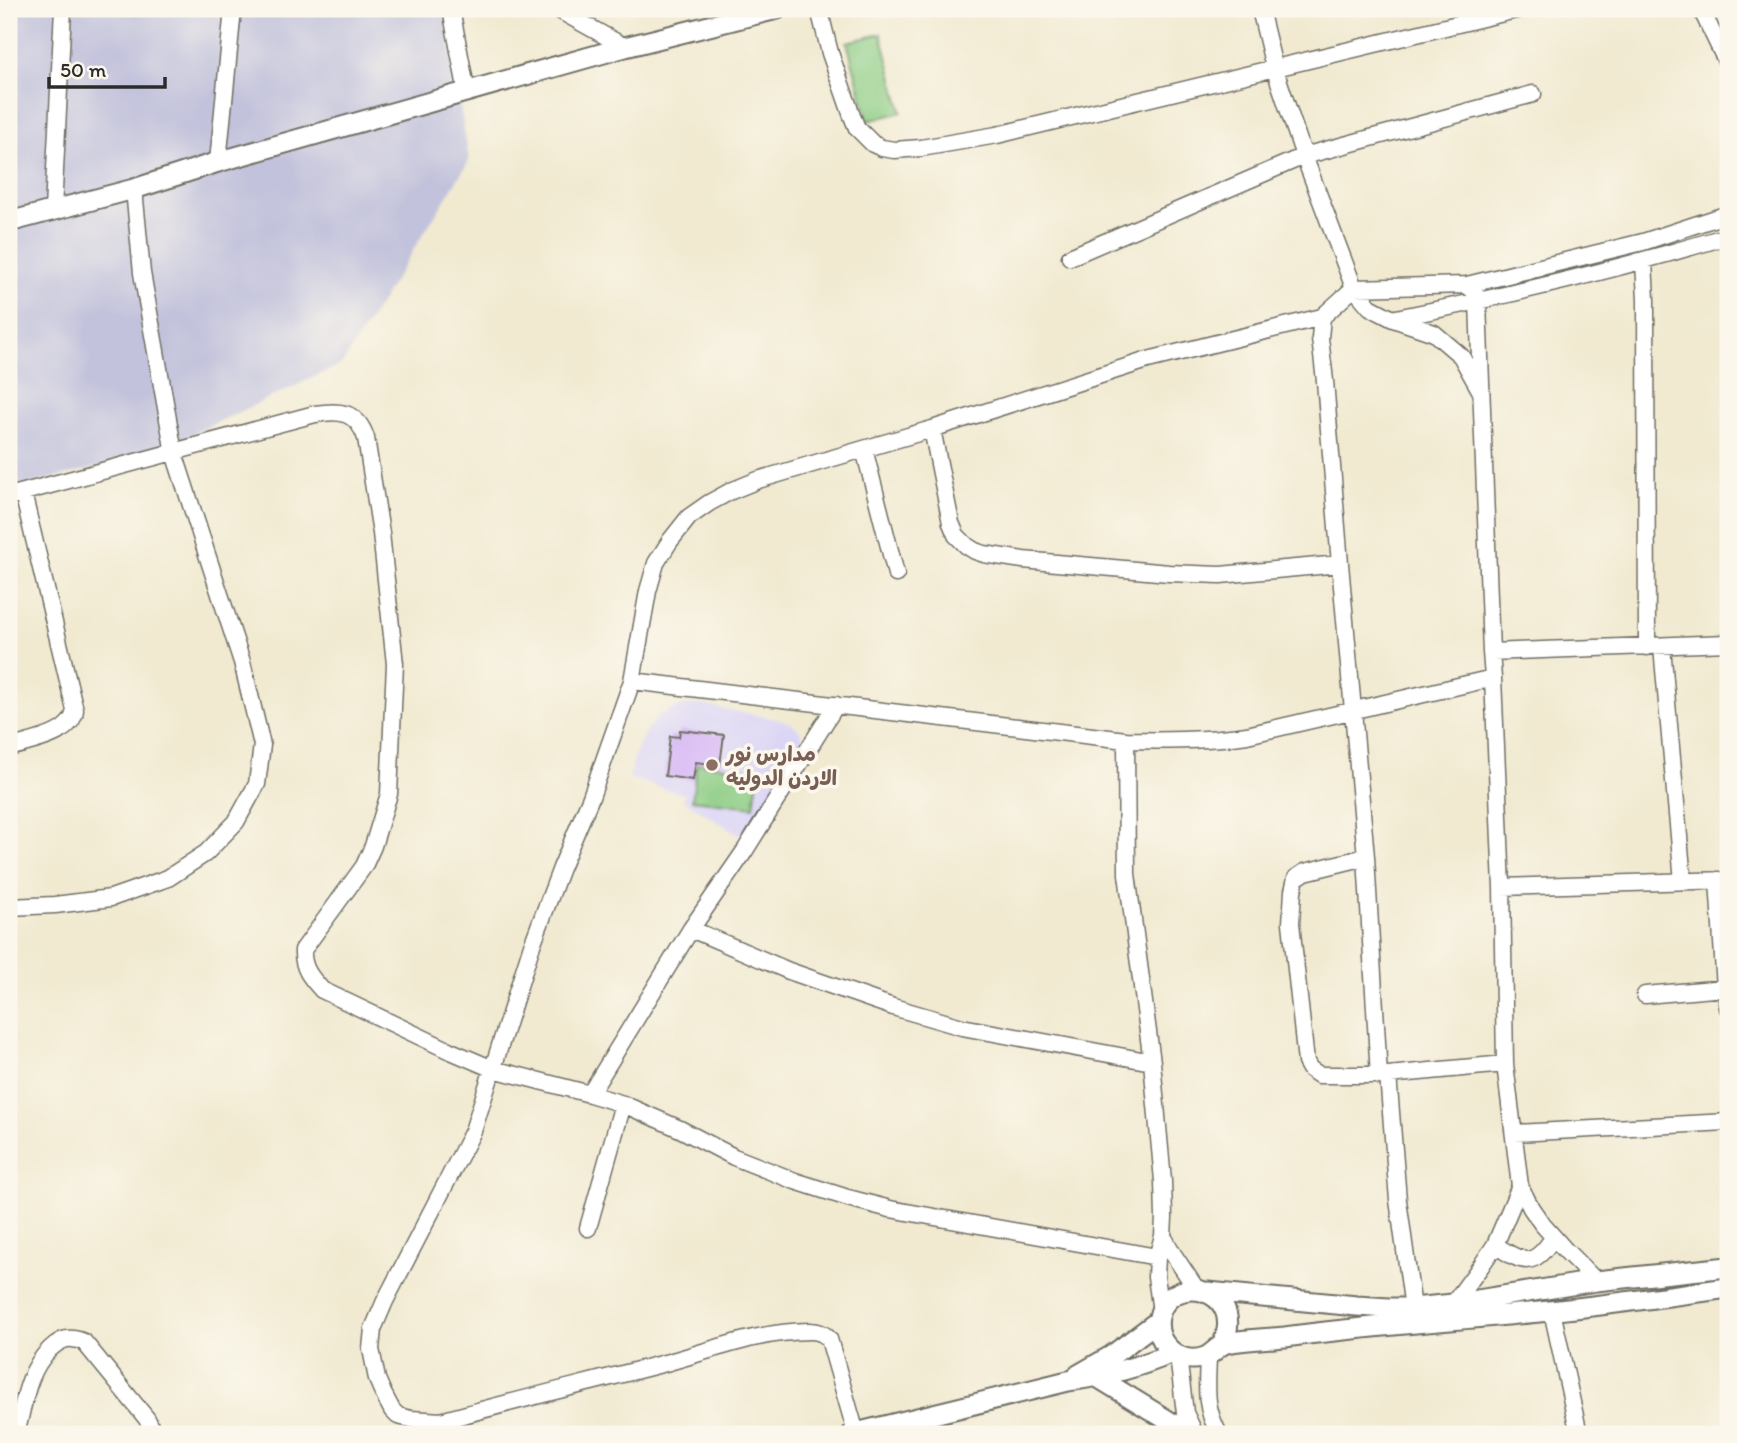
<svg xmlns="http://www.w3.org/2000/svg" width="1737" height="1443" font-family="Itim,'Playpen Sans Arabic',sans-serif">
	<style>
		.built { fill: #dcd6f6 }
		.industrial { fill: #c2c2dc }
		.green { fill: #8bcc83; stroke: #5b7c57; stroke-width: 2 }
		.building { fill: #d2aff7 }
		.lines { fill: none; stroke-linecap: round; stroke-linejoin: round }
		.minor-casing { stroke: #706e65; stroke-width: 19 }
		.tertiary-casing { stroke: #706e65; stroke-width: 23 }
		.minor { stroke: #fff; stroke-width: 16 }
		.tertiary { stroke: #fff; stroke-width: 19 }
		.education-dot { fill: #8d6e63; stroke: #fbf7ec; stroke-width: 2.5 }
		.labels { text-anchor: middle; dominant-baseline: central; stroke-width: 7; stroke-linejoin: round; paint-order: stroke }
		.education-label { font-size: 21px; font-weight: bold; fill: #785e54; stroke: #fbf7ec; text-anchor: start }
	</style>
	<rect width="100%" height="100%" fill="#fbf7ec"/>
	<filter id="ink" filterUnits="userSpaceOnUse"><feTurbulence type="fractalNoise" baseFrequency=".0143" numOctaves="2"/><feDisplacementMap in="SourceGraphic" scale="14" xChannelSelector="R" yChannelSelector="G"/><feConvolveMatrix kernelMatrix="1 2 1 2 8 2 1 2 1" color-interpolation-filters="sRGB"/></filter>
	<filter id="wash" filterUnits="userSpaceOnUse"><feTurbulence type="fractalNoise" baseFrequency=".00686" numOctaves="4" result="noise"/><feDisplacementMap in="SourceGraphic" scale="28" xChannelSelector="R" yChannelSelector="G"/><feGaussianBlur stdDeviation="1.57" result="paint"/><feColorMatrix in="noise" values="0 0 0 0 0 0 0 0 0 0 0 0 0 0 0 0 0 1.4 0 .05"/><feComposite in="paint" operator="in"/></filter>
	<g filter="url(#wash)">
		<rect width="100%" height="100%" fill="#f1ead1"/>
		<!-- built -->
		<path class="built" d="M689 704 702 705 782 720 792 724 800 731 804 739V747L746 839 683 800 685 795 629 778 636 752 646 730 658 716 671 710Z"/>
		<!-- industrial -->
		<path class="industrial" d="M9 9H444L469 161 342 364 147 455 9 489Z"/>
		<!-- green -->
		<path class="green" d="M881 34 902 112 868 121 847 42Z
			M697 763 759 771 754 807 692 800Z"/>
		<g id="blocks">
			<!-- building -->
			<path class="building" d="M680 730 724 735 720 765 696 762 693 780 665 776 670 736 679 737Z"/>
		</g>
	</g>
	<g filter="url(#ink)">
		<use href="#blocks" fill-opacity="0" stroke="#706e65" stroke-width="2"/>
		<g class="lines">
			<defs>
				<path id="minor" d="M451 9 467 93
					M557 9 625 47
					M819 9 830 53 852 116 857 128 873 144 882 148 894 150 921 148 997 135 1520 9
					M1260 9 1274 67 1304 156 1354 288 1370 307 1393 319 1434 333 1461 356 1480 390
					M1701 9 1728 65
					M218 162 233 9
					M53 210 63 9
					M1070 257 1304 156 1533 94
					M1644 261 1646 300 1647 647
					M1467 285 1475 292 1478 302 1491 652 1493 678 1502 887 1505 1064 1520 1186 1531 1208 1542 1224 1566 1251 1596 1281
					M1322 317 1320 338 1325 381 1340 564 1366 857 1379 1076
					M1396 318C1508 296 1619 269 1728 236
					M932 429 951 523 956 535 967 546 975 551 984 554 1023 560 1169 573 1220 575 1340 564
					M864 449 896 574
					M9 496 315 414C340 410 357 411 366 438L381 533 395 664 389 794 373 846 364 866 303 950C302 968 311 978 322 990L446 1049 493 1069 590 1094 623 1104 680 1129 734 1157 795 1181 848 1198 890 1209 1157 1257
					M1662 647 1683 881
					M1491 652 1728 643
					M632 681 1126 740C1167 741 1207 741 1247 735L1493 678
					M1126 740 1127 874 1152 1062 1163 1181 1164 1218 1163 1236 1157 1257 1156 1277 1161 1311
					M9 748C30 741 72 736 75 710L23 493
					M1366 857 1305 872 1296 878 1293 891 1291 923 1306 1062 1310 1069 1319 1075H1388L1505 1064
					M1718 880 1725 988 1728 1008
					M1502 887 1728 880
					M9 907 55 905 111 898 168 878 206 853 236 822 257 784 262 745 242 662 174 453 142 273 134 189
					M691 929 744 852 836 705
					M1645 995 1725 988
					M1388 1075 1398 1200 1413 1308
					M590 1094 691 929 789 971 893 1007 962 1027 1152 1062
					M1514 1133 1728 1122
					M588 1228 623 1104
					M1163 1236 1173 1254 1197 1290
					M1495 1245C1524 1264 1533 1268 1553 1238
					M1453 1304 1481 1266 1495 1245 1520 1186
					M1552 1311 1579 1434
					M1178 1356 1185 1413 1195 1434
					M1208 1357C1207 1387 1204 1407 1219 1434
					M856 1433 829 1339C824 1333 818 1331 810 1331 761 1331 716 1349 669 1362 593 1382 517 1400 441 1421L411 1419 398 1416 392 1410 383 1393 377 1379 371 1349 373 1329 385 1301 473 1131 532 945 561 868 591 797 632 681 648 591 656 563 670 541 689 517 709 503 731 491 758 480 932 429 1148 360 1322 317 1354 288 1467 285 1643 242 1728 214
					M16 1434C24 1404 27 1371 50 1349 62 1338 70 1336 84 1342L147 1419 154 1434"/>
				<path id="tertiary" d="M9 222 134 189 218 162 625 47 777 9
					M1208 1292 1357 1306 1389 1308H1413L1453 1304 1596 1281 1728 1267
					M1223 1343C1247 1288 1169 1270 1159 1317 1154 1344 1180 1366 1205 1357 1213 1354 1218 1345 1227 1343 1246 1339 1266 1339 1285 1337 1372 1325 1461 1320 1549 1311 1609 1305 1669 1296 1728 1288
					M1078 1375 1111 1356 1158 1321
					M1097 1377 1190 1434
					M852 1434 1068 1381C1105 1376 1138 1368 1172 1353"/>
			</defs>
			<!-- minor casing -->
			<use href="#minor" class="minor-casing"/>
			<!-- tertiary casing -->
			<use href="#tertiary" class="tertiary-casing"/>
			<!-- minor -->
			<use href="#minor" class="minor"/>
			<!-- tertiary -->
			<use href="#tertiary" class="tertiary"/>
		</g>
	</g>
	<!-- markers -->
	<circle class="education-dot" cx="712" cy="765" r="7"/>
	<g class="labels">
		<!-- education labels -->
		<g class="education-label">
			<text x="726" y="753">مدارس نور<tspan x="726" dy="24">الاردن الدوليه</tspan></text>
		</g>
	</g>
	<!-- margin -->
	<rect width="1737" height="1443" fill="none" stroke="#fbf7ec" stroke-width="35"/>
	<!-- scale -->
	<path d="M49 77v10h116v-10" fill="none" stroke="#2b2b2b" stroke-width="3.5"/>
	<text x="60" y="77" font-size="21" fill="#2b2b2b" stroke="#fbf7ec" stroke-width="5" paint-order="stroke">50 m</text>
</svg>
